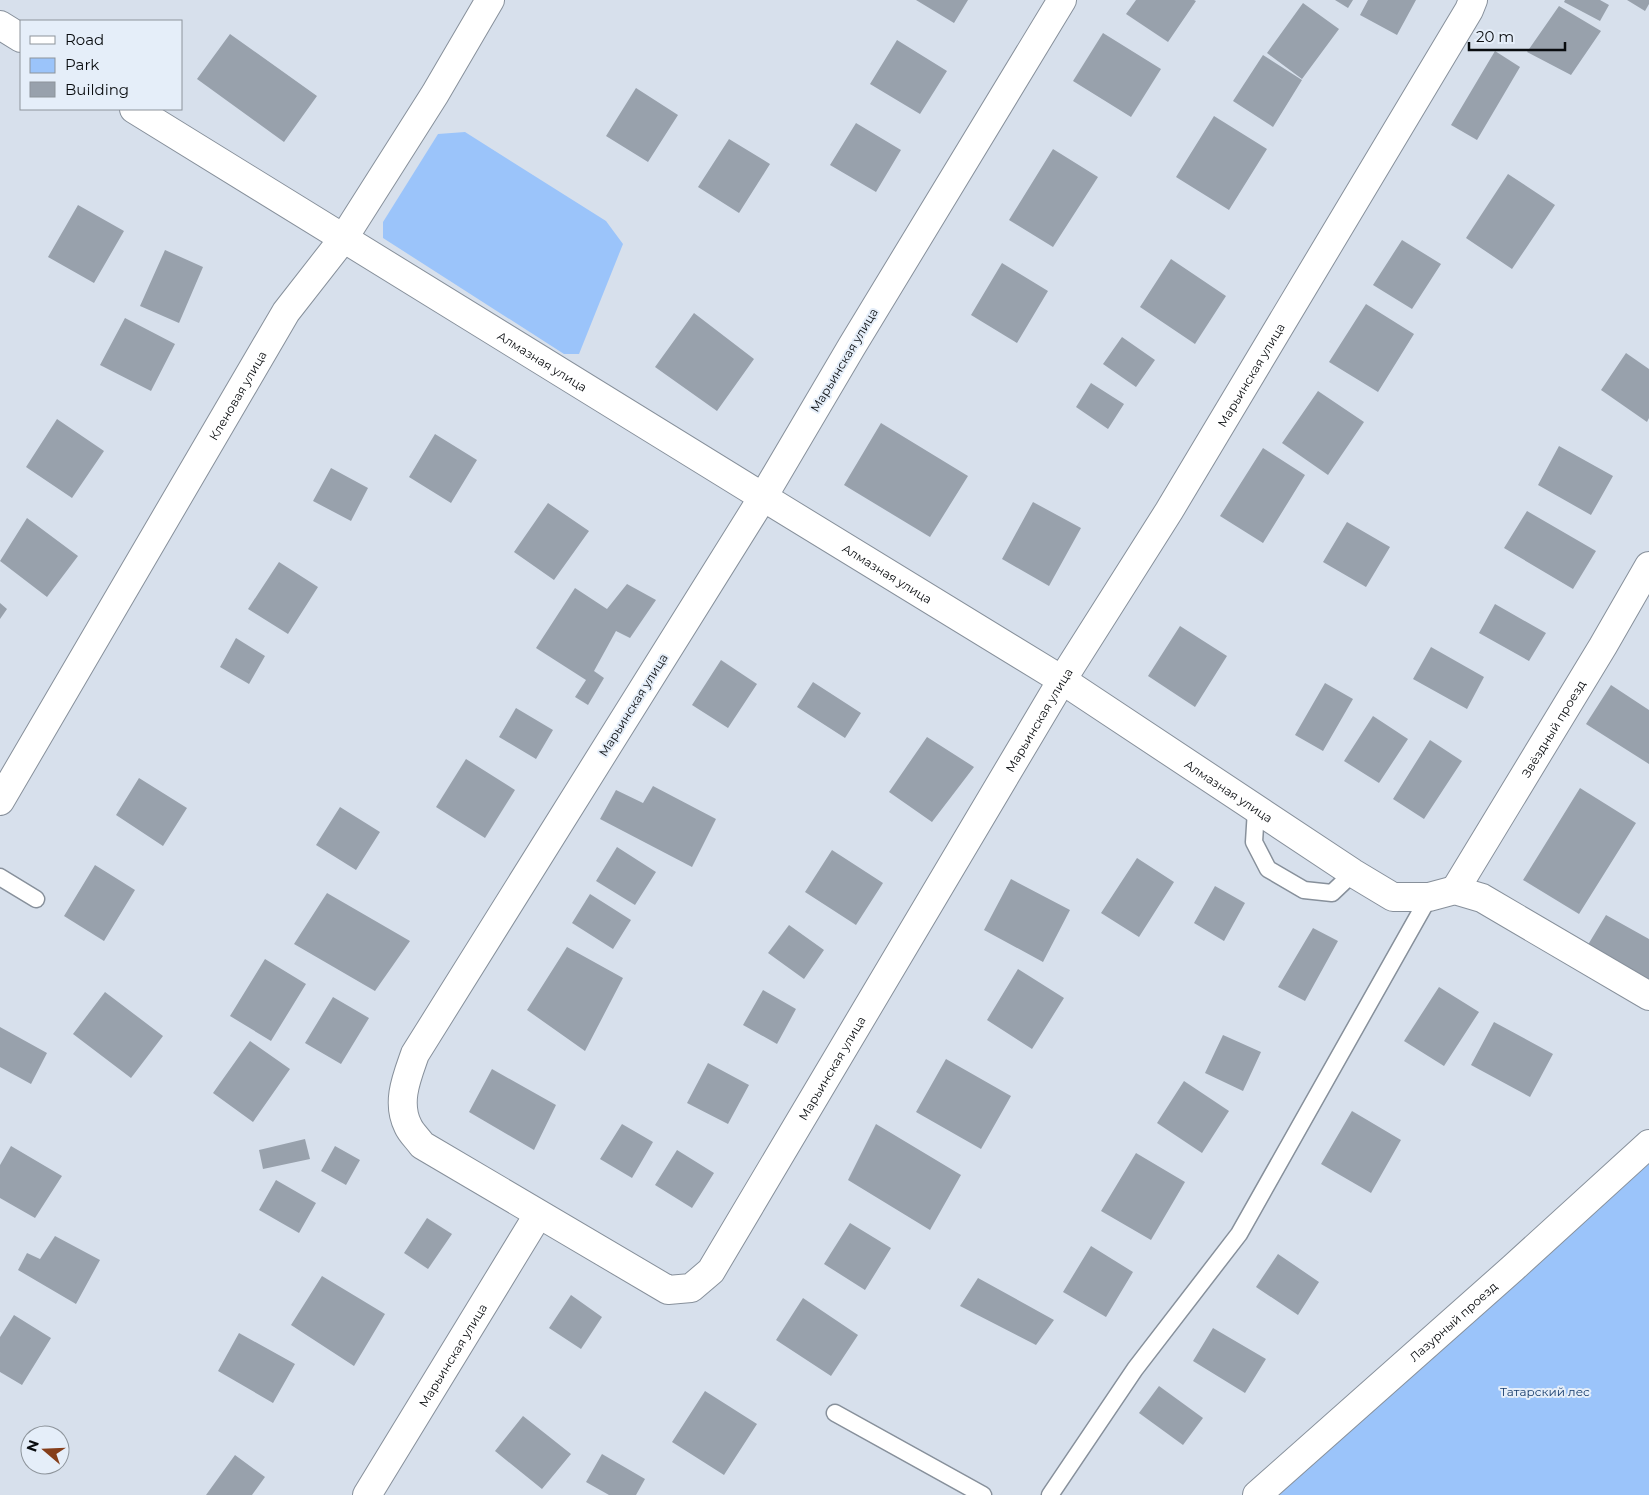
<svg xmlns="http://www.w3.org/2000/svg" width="1649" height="1495" font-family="Montserrat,sans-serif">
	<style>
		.green { fill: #9bc4fa }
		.building { fill: #98a1ac }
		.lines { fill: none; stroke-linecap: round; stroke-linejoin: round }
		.service-casing { stroke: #87909b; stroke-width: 19 }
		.minor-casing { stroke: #87909b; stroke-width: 30 }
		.service { stroke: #fff; stroke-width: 16 }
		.minor { stroke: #fff; stroke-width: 28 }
		.labels { text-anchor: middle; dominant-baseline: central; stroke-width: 4; stroke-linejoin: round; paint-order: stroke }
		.street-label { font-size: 12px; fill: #090c0f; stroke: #e5eef9 }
		.park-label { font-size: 12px; fill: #153b6b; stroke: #e5eef9 }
	</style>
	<rect width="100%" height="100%" fill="#d7e0ec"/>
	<!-- green -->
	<path class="green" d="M465 132 606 221 623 244 579 354H564L383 238V222L438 134Z
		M1649 1163V1495H1264Z"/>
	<!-- building -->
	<path class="building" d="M916 0H968L954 23Z
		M1136 0H1194L1196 1 1168 42 1126 14Z
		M1335 0H1353L1348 8Z
		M1368 0H1416L1397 35 1360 15Z
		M1565 0H1600L1609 5 1600 21 1564 2Z
		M1627 0H1649V4L1645 11Z
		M1303 3 1339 29 1302 79 1267 53Z
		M1559 6 1601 31 1571 75 1527 52Z
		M1103 33 1161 69 1131 117 1073 81Z
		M230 34 317 96 284 142 197 79Z
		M897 40 947 71 920 114 870 84Z
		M1495 51 1520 67 1477 140 1451 125Z
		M1263 55 1302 80 1273 127 1233 101Z
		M636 88 678 115 648 162 606 136Z
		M1214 116 1267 149 1229 210 1176 177Z
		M856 123 901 150 876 192 830 165Z
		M729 139 770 164 739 213 698 187Z
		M1053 149 1098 177 1053 247 1009 220Z
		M1508 174 1555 205 1512 269 1466 238Z
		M78 205 124 231 94 283 48 257Z
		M1402 240 1441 264 1412 309 1373 285Z
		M165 250 203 267 179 323 140 306Z
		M1171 259 1226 296 1195 344 1140 307Z
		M1002 263 1048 291 1017 343 971 315Z
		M1366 304 1414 334 1378 392 1329 362Z
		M694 313 754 359 717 411 655 367Z
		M125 318 175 344 151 391 100 365Z
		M1122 337 1155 360 1136 387 1103 364Z
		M1626 353 1649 369V418L1647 422 1601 390Z
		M1091 383 1124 404 1108 429 1076 407Z
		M1318 391 1364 422 1328 475 1282 443Z
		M57 419 104 451 72 498 26 467Z
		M881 423 968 476 930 537 844 485Z
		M435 434 477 460 451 503 409 477Z
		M1559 446 1613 476 1591 515 1538 485Z
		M1263 448 1305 475 1263 543 1220 516Z
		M331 468 368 488 351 521 313 501Z
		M1033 502 1081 528 1049 586 1002 559Z
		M548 503 589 531 554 580 514 552Z
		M1527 511 1596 551 1573 589 1504 548Z
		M27 518 78 556 47 597 0 561Z
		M1347 522 1390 547 1366 587 1323 562Z
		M279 562 318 587 288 634 248 609Z
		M627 584 656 600 630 638 616 631 594 671 604 678 588 705 575 697 586 680 536 648 575 588 607 609Z
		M0 603 7 609 0 619Z
		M1495 604 1546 633 1529 661 1479 633Z
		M1180 626 1227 656 1195 707 1148 676Z
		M236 638 265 656 249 684 220 667Z
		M1431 647 1484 677 1467 709 1413 679Z
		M721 660 757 684 728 728 692 705Z
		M813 682 861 713 845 738 797 707Z
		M1325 683 1353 699 1323 751 1295 735Z
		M1611 685 1649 710V764L1586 724Z
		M516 708 553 730 536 759 499 737Z
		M1373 716 1408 739 1379 783 1344 761Z
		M927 737 974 767 932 822 889 792Z
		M1430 740 1462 761 1424 819 1393 799Z
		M466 759 515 790 485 838 436 807Z
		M139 778 187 808 163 846 116 815Z
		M653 786 716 819 692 867 600 819 616 790 643 803Z
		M1580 788 1636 823 1579 914 1523 880Z
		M340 807 380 832 356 870 316 845Z
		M617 847 656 872 635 905 596 881Z
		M832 850 883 883 856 925 805 892Z
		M1137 858 1174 882 1139 937 1101 913Z
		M95 865 135 890 104 941 64 916Z
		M1011 879 1070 910 1043 962 984 930Z
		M1215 886 1245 903 1224 941 1194 923Z
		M327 893 410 941 375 991 294 944Z
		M590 894 631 920 613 949 572 923Z
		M1606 915 1649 939V983L1586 948Z
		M789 925 824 950 804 979 768 953Z
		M1313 928 1338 941 1305 1001 1278 987Z
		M567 947 623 978 585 1051 527 1010Z
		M265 959 306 984 271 1041 230 1016Z
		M1018 969 1064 998 1032 1049 987 1020Z
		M1439 987 1479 1012 1444 1066 1404 1041Z
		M763 990 796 1009 777 1044 743 1025Z
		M105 992 163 1036 131 1078 73 1034Z
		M333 997 369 1018 341 1064 305 1043Z
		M1494 1022 1553 1054 1530 1097 1471 1065Z
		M0 1027 47 1053 31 1084 0 1067Z
		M1223 1035 1261 1052 1243 1091 1205 1073Z
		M250 1041 290 1069 253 1122 213 1093Z
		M946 1059 1011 1096 981 1149 916 1112Z
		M708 1063 749 1085 728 1124 687 1103Z
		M492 1069 556 1105 534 1150 469 1112Z
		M1184 1081 1229 1111 1202 1153 1157 1123Z
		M1352 1111 1401 1140 1371 1193 1321 1164Z
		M622 1124 653 1142 632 1178 600 1159Z
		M876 1124 961 1175 930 1230 848 1180Z
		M305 1139 310 1159 263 1169 259 1150Z
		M11 1146 62 1176 35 1218 0 1198V1165Z
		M335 1146 360 1160 346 1185 321 1171Z
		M677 1150 714 1173 692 1208 655 1185Z
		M1136 1153 1185 1182 1151 1240 1101 1211Z
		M276 1180 316 1203 299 1233 259 1210Z
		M427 1218 452 1234 428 1269 404 1253Z
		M850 1223 891 1248 865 1290 824 1264Z
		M55 1236 100 1260 76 1304 18 1270 27 1253 40 1259Z
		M1091 1246 1133 1272 1106 1317 1063 1292Z
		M1278 1254 1319 1282 1298 1315 1256 1287Z
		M322 1276 385 1314 354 1366 291 1325Z
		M978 1278 1054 1320 1036 1345 960 1306Z
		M571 1295 602 1317 581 1349 549 1328Z
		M803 1298 858 1335 831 1376 776 1340Z
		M14 1315 51 1338 22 1385 0 1372V1337Z
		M1213 1328 1266 1359 1245 1393 1193 1361Z
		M239 1333 295 1364 273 1403 218 1371Z
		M1159 1386 1203 1418 1183 1445 1139 1413Z
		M705 1391 757 1424 724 1475 672 1442Z
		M523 1416 571 1454 542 1489 495 1451Z
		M602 1454 645 1479 636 1495H609L586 1482Z
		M235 1455 265 1477 252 1495H206Z"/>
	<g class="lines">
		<defs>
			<path id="service" d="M1256 810 1254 842 1268 869 1304 890 1332 893 1353 873
				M0 877 36 899
				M835 1413 983 1495
				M1050 1495 1135 1369 1239 1234 1429 897"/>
			<g id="minor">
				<path id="s1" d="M1062 0 852 346 763 497 415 1054C407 1077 396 1102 408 1126 411 1133 418 1139 422 1145L668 1290 691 1288 711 1271 1062 680 1169 511 1469 10 1473 0"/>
				<path d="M0 25 21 38"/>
				<path id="s2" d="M134 109 763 497 1062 680 1353 873 1393 897H1429L1455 890 1482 898 1649 996"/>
				<path id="s3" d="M0 801 286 312 343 239 435 94 490 0"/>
				<path id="s4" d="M1455 890 1603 646 1649 566"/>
				<path id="s5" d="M367 1495 538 1215"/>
				<path id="s6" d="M1257 1495 1513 1268 1649 1144"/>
			</g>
		</defs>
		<!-- service casing -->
		<use href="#service" class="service-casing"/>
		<!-- minor casing -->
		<use href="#minor" class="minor-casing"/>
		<!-- service -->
		<use href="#service" class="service"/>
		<!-- minor -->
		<use href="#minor" class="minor"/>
	</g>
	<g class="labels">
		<!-- street labels -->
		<g class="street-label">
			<text transform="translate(844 360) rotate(-59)">Марьинская улица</text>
			<text stroke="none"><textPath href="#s2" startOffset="480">Алмазная улица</textPath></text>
			<text stroke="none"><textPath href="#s1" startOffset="2716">Марьинская улица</textPath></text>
			<text stroke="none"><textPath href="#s3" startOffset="470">Кленовая улица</textPath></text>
			<text stroke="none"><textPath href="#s2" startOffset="885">Алмазная улица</textPath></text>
			<text transform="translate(633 705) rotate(-58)">Марьинская улица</text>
			<text stroke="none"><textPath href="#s1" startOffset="2311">Марьинская улица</textPath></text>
			<text stroke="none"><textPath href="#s4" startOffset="189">Звёздный проезд</textPath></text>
			<text stroke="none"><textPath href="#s2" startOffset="1290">Алмазная улица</textPath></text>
			<text stroke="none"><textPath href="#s1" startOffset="1906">Марьинская улица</textPath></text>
			<text stroke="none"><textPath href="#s6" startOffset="262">Лазурный проезд</textPath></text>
			<text stroke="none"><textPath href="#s5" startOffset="164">Марьинская улица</textPath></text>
		</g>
		<!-- park labels -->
		<g class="park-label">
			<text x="1545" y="1391">Татарский лес</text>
		</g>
	</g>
	<!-- legend -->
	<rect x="20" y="20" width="162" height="90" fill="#e5eef9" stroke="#8d949b"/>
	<rect x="30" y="36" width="25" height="8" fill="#ffffff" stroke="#8d949b"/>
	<text x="65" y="45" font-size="15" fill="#090c0f">Road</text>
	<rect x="30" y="58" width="25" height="15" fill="#9bc4fa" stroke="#8d949b"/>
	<text x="65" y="70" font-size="15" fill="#090c0f">Park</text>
	<rect x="30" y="82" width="25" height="15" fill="#98a1ac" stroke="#8d949b"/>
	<text x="65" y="95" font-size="15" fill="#090c0f">Building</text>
	<!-- north arrow -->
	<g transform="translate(45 1450) rotate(289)"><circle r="24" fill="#e5eef9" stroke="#8d949b"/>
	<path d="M0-4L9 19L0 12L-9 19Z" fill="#853e1a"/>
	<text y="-8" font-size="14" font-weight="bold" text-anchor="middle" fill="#090c0f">N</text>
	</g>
	<!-- scale -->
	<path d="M1469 42v8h96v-8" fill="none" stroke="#090c0f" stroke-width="2.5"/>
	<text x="1476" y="42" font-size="15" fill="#090c0f" stroke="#e5eef9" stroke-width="4" paint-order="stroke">20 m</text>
</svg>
